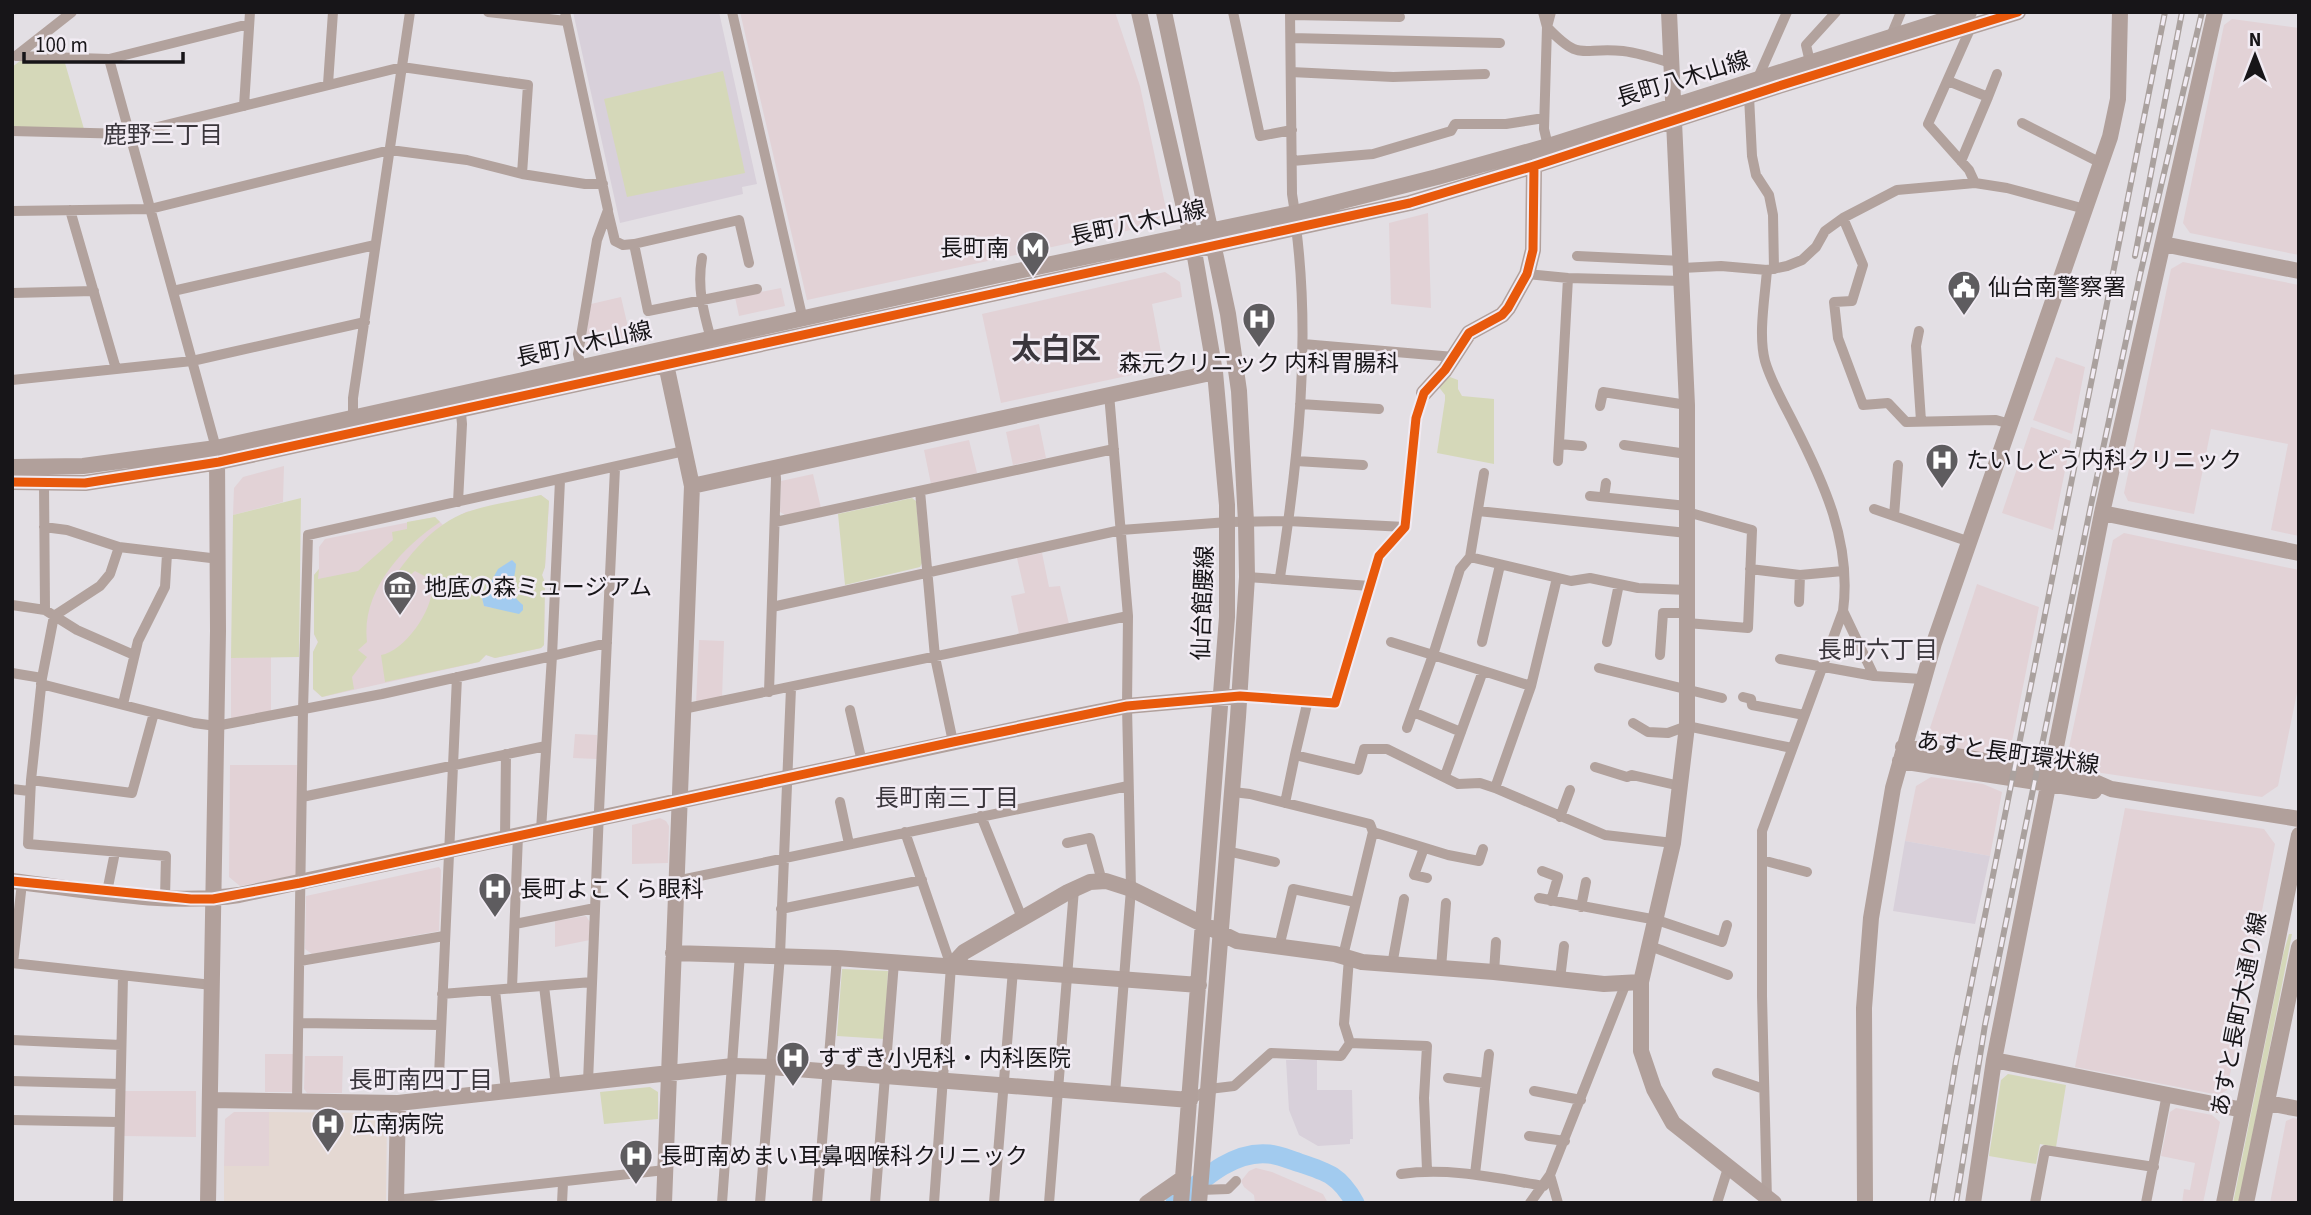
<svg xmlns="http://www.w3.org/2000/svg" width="2311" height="1215" font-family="'Source Sans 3','Noto Sans JP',sans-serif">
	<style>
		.commercial { fill: #e2d2d6 }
		.built { fill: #d8d0da }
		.medical { fill: #e4d8d2 }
		.green { fill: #d5d8b9; fill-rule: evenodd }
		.water { fill: #a2cbef }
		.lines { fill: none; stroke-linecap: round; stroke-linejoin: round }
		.river { stroke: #a2cbef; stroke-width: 19 }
		.street { stroke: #b2a29d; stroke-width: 10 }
		.secondary { stroke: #b1a09b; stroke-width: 16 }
		.rail-casing { stroke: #aaa19e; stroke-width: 6 }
		.rail { stroke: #f1ebf3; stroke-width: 3.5; stroke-dasharray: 10; stroke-linecap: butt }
		.cycleway-casing { stroke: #f1ebf3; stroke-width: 13 }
		.cycleway { stroke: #e8590c; stroke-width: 9 }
		.labels { text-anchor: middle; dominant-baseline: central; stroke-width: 5; stroke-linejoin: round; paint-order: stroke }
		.street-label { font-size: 23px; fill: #171518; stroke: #f1ebf3 }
		.poi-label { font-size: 23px; fill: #171518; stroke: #f1ebf3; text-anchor: start }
		.neighbourhood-label { font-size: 24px; fill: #3a363c; stroke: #f1ebf3 }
		.district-label { font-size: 30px; font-weight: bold; fill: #3a363c; stroke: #f1ebf3 }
	</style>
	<rect width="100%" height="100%" fill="#e3dfe4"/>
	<!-- commercial -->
	<path class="commercial" d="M740 12H1115L1140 86 1166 209 1154 225 807 300Z
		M2232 19 2299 28V255L2190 233 2183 223 2224 25Z
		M1428 213 1431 308 1391 304 1389 223Z
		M2183 262 2299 285V536L2271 530 2288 444 2211 429 2194 514 2128 501 2124 493 2171 269Z
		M1165 272 1180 282 1182 297 1152 304 1164 368 1001 403 982 314Z
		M781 288 785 306 739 316 735 297Z
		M621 297 631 340 584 351 591 304Z
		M2056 357 2085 367 2072 434 2033 420Z
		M1039 424 1046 458 1013 465 1006 432Z
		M2031 427 2071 441 2053 530 2002 513Z
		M969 440 977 473 931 484 924 450Z
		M284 466 283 502 233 515 234 488 243 477Z
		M813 474 821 508 785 515 780 512 781 481Z
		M541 495 549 501 545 567 542 575 545 583 544 645 541 648 495 658 486 655 479 662 322 697 313 689V652L318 642 314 634V575L319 569V547L325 539 435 517 443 525 466 512Z
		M2124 533 2299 570V683L2278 786 2262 797 2075 769 2067 757 2113 540Z
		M1042 553 1049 587 1060 586 1069 624 1019 634 1011 596 1025 593 1017 558Z
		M1977 584 2039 607 2010 751 1987 753 1941 745 1930 728Z
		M699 640 724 641 722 698 696 704Z
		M271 657V712L231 721V658Z
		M575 734 597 735V759L573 758Z
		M230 765H297V875L240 886 229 877Z
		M1931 777 1983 784 2002 792 1990 856 1905 841 1916 786Z
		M2125 808 2264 829 2275 844 2227 1090 2219 1095 2075 1067Z
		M660 818 666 821 669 826 668 863 632 864V825Z
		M439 867 441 870 439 931 312 954 305 949 306 896Z
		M586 916 590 922V940L555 947V921Z
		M265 1054H294L293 1092H265Z
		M305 1056H343L342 1093H307L304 1089Z
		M125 1091H196V1137L124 1136Z
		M2176 1108 2212 1115 2220 1122 2203 1203H2182L2184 1189 2190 1190 2195 1163 2161 1156 2170 1112Z
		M234 1112H269V1166H224L225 1119Z
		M2293 1118 2299 1119V1203H2270L2286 1121Z
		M1256 1168 1272 1172 1323 1194 1328 1203H1255L1254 1195 1244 1187 1241 1181 1249 1171Z"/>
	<!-- built -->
	<path class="built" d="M573 12H719L757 184 742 187 743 194 620 223Z
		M1905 841 1990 856 1975 924 1893 911Z
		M1286 1060H1317V1090H1352L1353 1139H1350V1144L1318 1146 1299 1135 1289 1110Z"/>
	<!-- medical -->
	<path class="medical" d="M269 1112 383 1113 387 1121 386 1203H224V1166H269Z"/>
	<!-- green -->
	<path class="green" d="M20 61 65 63 84 129 12 128V67Z
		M723 71 745 173 627 197 604 99Z
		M1450 377 1458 380V389L1462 396 1494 399V464L1437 453 1445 400V395L1438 386Z
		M541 495 549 501 545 567 542 575 545 583 544 645 541 648 495 658 486 655 479 662 385 682 381 655C406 651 437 605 432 580L415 571 396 587 389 585C408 556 433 524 467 512 490 504 516 501 541 495ZM512 560C517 573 510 584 514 598L492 608 484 606 482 598 498 570Z
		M301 498 299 657 231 658 233 515Z
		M912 498 916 501 922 563 920 567 845 585 838 514Z
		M435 517 440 522C401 548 361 592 367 642L358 650 367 657 352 677 354 689 322 697 313 689V652L318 642 314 634V575L319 569 318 579 358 571 393 540 392 532 407 529V522Z
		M2289 934H2292L2239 1203H2233L2283 955Z
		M842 969 888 971 885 1039 837 1036Z
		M2008 1074 2066 1085 2056 1147 2040 1144 2036 1164 1989 1156 2001 1080Z
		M650 1087 658 1092V1119L604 1124 600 1092Z"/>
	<!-- water -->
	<path class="water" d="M512 560 516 564C515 584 505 590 523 605V610L519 614 484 606 482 598 498 569Z"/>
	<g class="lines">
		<!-- river -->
		<path class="river" d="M1175 1203C1201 1181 1232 1150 1269 1154 1280 1155 1290 1160 1300 1163 1328 1172 1340 1176 1355 1203"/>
		<!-- street -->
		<path class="street" d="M488 12 566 21
			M565 12 608 210 597 240 578 354 581 368
			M732 12 803 320
			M1233 12 1260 136 1292 130
			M1290 12 1292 194 1295 213
			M1543 12 1547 27 1544 129 1548 146
			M1551 12 1547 27C1582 64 1581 46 1623 51 1639 53 1655 58 1671 63
			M1291 15 1400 17
			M1971 27 1928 124 1969 170 1975 183
			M1891 36 1901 12
			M1291 38 1500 43
			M16 56 72 12
			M17 56 109 59 249 24
			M109 59 216 448
			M1810 62 1806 45 1836 12
			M1291 72 1393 77 1485 74
			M1757 80 1787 12
			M1948 81 1988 97 1961 161
			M328 84 333 12
			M1749 96 1752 156 1756 175 1769 195 1773 215 1774 269
			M1988 97 1997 74
			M244 106 250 12
			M2022 123 2101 163
			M12 131 129 134 402 67 528 85 522 174
			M1292 161 1373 154 1451 131 1455 124H1506L1544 118
			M70 210 116 369
			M12 211 150 209 390 150 467 160 522 174 585 184H603
			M608 212 615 241 623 245 634 244
			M1843 218 1863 265 1852 301 1834 302 1838 338 1863 405 1888 403 1906 422 1996 420 2010 424
			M1577 256 1682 261
			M702 258C697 287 703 311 711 339
			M749 263 739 220 634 244 648 311 757 289
			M1682 268 1721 266 1767 270 1787 266 1802 260 1816 247 1825 231 1843 218 1897 190 1975 183 2007 188 2085 209
			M1527 274 1568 278 1683 281
			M173 291 375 245
			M12 293 94 291
			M1919 331 1916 346 1921 421
			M1303 344 1454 357
			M12 380 192 361 365 322
			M1109 394 1128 616 1127 706 1131 889 1115 1094
			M1300 404 1379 409
			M1600 406 1603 392 1687 405
			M353 418V398L410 12
			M1559 444 1582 446
			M1624 445 1687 454
			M1296 461 1363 465
			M1558 461 1568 278
			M1484 473 1470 557 1460 569 1433 655 1531 686
			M44 483 45 610
			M920 491 935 657 953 742
			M1590 496 1687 506
			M1604 497 1606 483
			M458 502 462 424 460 403
			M1874 509 1970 542
			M1478 511 1687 533
			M1687 512 1752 530 1748 628 1687 623
			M1894 516 1898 465
			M775 522 1114 449
			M44 527 67 530 119 547 219 559
			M119 547 110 574 100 586 54 616 42 678 31 780 132 793 154 713
			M1470 557 1571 581 1590 578 1638 588 1688 590
			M1750 569 1800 575 1843 571
			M1247 577 1370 586
			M1280 577C1298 462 1311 343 1296 227
			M1799 602 1800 575
			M12 605 45 610 77 630 134 655
			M772 607 1121 530 1228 522 1288 521 1405 527
			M1843 611 1874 676
			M1391 642 1433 655 1407 728
			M1482 642 1500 565
			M1607 642 1619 584
			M1660 655 1663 613H1687
			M1780 659 1874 676 1922 679
			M1599 668 1722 698
			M12 673 42 678
			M41 684 194 723 216 726 382 694 552 656 560 480
			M769 692 776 479 775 467
			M1240 696 1335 703 1379 556 1405 527 1416 418 1424 393
			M1743 697 1751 699 1752 705 1804 715
			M1308 700 1295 755 1358 770 1364 749H1387L1458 784 1480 783 1495 788 1605 835 1673 843
			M123 704 138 641 165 587 167 554
			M683 709 1128 616
			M850 710 862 762
			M1413 712 1461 732
			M1633 723 1648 732 1668 733 1687 726 1792 748
			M1595 767 1627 777 1632 775 1680 786
			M1445 776 1483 671
			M31 780 28 844 166 856 165 898
			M1495 788 1531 686 1557 578
			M12 789 29 791
			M1233 792 1250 794 1370 824 1373 832 1343 956
			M302 797 546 746
			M840 802 849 844
			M1285 803 1295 755
			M981 816 1022 918
			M1560 817 1570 790
			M541 830 552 656 607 643
			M905 832 951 966 934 1203
			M1373 832 1448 855 1479 861 1483 849
			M505 838 506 754
			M1067 843 1090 838 1102 881
			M1424 848 1414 875 1427 878
			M1227 851 1275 862
			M1762 860 1807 872
			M1542 871 1558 877 1551 901
			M676 881 1128 786
			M107 892 115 852
			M1539 898 1657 920 1722 942 1727 925
			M1581 907 1586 882
			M781 909 922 880
			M515 924 595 908
			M1650 946 1728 975
			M1279 947 1293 889 1355 902
			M300 961 444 936
			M12 963 212 985
			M13 963 22 883
			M1392 965 1404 899
			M1441 968 1446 903
			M1494 972 1496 942
			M1560 979 1564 946
			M544 986 556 1086
			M512 988 518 835
			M495 990 506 1091
			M442 994 592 982
			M299 1023 440 1025
			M12 1040 121 1045
			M1350 1043 1427 1046 1424 1098 1427 1170
			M1717 1073 1764 1089
			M1448 1078 1485 1083
			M12 1081 120 1084
			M588 1082 599 811 615 468
			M1534 1091 1581 1100
			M438 1098 457 677
			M1190 1100 1209 1089 1234 1086 1271 1053 1341 1056 1350 1043 1344 1024 1349 958
			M297 1101 303 710 308 535 684 451
			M12 1120 119 1122
			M1529 1136 1565 1141
			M1401 1174C1449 1167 1496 1178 1544 1186
			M1475 1174 1489 1054
			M1550 1175 1558 1203
			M1200 1190 1228 1189 1236 1181
			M396 1200 665 1170
			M1767 1200 1762 996V831L1843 611C1852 543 1824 483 1794 424 1784 404 1771 382 1765 361 1758 335 1765 297 1767 270
			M118 1203 123 976
			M562 1203 563 1183
			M722 1203 740 954
			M760 1203 780 955 791 688
			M817 1203 837 958
			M875 1203 894 962
			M994 1203 1013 970
			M1049 1203 1074 889
			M1530 1203 1550 1175 1626 983
			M1717 1203 1728 1168
			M2035 1203 2045 1150 2154 1167
			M2146 1203 2167 1094"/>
		<!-- secondary -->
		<path class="secondary" d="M1139 12 1194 251 1215 372 1227 505V617L1181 1203
			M1164 12 1228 314 1239 391 1246 522 1247 577 1238 717 1199 1203
			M1669 12 1687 405V726L1673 843 1641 982V1051L1654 1089 1673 1123 1774 1203
			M2163 244 2299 271
			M1424 393 1445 370 1469 333 1502 315 1508 308 1527 274 1533 250 1534 166
			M12 467 83 466 216 448 999 275 1295 213 1437 177 1548 146 1969 12
			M12 482 85 483 219 462 1410 203 1534 166 1779 86 2018 12
			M692 486 1215 372
			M2102 513 2299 553
			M1903 747 2051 772 2095 782 2111 789 2299 819
			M1900 761 2094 791
			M2051 772 2102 513 2215 12
			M12 881C87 890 165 906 239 895L1077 716 1127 706 1240 696
			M673 953 837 958 1199 985
			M951 966 964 952 1068 892 1090 882 1106 881 1131 889 1237 941 1335 954 1362 962 1494 972 1604 984 1641 982
			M1994 1060 2243 1110
			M210 1100 398 1103 733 1066 771 1067 1190 1100
			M2268 1103 2299 1109
			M208 1203 218 631 217 454
			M396 1203 398 1103
			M664 1203 692 486 664 355
			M1147 1203 1183 1178
			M1865 1203 1864 1008 1871 918 1893 788 1934 643 2110 137 2118 99 2120 12
			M1973 1203 1994 1060 2048 786
			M2224 1203 2299 835
			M2246 1203 2299 947"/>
		<defs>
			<path id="rail" d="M2135 256 2182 12
				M1932 1203 1956 1061 2165 12
				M1956 1203 1985 1025 2091 505 2140 275 2202 12"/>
		</defs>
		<!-- rail casing -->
		<use href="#rail" class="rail-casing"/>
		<!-- rail -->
		<use href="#rail" class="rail"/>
		<defs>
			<path id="cycleway" d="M12 482 85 483 219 462 1410 203 1534 166 1779 86 2018 12
				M12 881 191 899H213L300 883 953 742 1127 706 1240 696 1335 703 1379 556 1405 527 1416 418 1424 393 1445 370 1469 333 1502 315 1508 308 1527 274 1533 250 1534 166"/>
		</defs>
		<!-- cycleway casing -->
		<use href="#cycleway" class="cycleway-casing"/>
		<!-- cycleway -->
		<use href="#cycleway" class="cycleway"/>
	</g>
	<!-- icons -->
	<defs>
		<symbol id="metro-pin" viewBox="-11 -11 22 30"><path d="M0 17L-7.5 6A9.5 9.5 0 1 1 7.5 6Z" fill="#5e5c5f" stroke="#f1ebf3"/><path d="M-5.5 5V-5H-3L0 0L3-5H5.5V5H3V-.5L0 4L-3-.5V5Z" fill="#fff"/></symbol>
		<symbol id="civic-pin" viewBox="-11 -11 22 30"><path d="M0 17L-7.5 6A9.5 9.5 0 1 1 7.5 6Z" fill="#5e5c5f" stroke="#f1ebf3"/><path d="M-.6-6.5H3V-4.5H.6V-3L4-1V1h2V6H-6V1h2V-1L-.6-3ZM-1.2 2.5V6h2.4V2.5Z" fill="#fff"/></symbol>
		<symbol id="hospital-pin" viewBox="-11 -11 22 30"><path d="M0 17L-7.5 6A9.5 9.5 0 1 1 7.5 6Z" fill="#5e5c5f" stroke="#f1ebf3"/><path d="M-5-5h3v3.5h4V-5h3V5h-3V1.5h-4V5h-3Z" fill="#fff"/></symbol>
		<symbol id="museum-pin" viewBox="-11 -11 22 30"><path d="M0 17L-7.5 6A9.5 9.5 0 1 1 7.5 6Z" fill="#5e5c5f" stroke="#f1ebf3"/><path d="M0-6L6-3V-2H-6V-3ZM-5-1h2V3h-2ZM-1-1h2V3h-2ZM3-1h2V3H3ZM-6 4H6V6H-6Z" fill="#fff"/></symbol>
	</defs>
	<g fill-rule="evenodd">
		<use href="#metro-pin" x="1014" y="229" width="38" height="52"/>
		<use href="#civic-pin" x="1945" y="268" width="38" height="52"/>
		<use href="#hospital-pin" x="1240" y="300" width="38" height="52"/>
		<use href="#hospital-pin" x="1923" y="441" width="38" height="52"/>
		<use href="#museum-pin" x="381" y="568" width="38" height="52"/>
		<use href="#hospital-pin" x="476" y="870" width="38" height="52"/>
		<use href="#hospital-pin" x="774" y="1039" width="38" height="52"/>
		<use href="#hospital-pin" x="309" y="1105" width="38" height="52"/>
		<use href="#hospital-pin" x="617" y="1137" width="38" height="52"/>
	</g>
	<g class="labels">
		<!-- street labels -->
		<g class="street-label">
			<text transform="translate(1683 79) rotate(-17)">長町八木山線</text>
			<text transform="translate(1138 223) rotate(-12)">長町八木山線</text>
			<text transform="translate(584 344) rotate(-12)">長町八木山線</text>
			<text transform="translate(1203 603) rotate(-88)">仙台館腰線</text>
			<text transform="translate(2008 753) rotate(8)">あすと長町環状線</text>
			<text transform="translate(2239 1014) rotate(-79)">あすと長町大通り線</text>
		</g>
		<!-- poi labels -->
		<g class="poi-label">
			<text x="1009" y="248" text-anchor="end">長町南</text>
			<text x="1988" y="287">仙台南警察署</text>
			<text x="1259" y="363" text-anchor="middle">森元クリニック 内科胃腸科</text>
			<text x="1966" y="460">たいしどう内科クリニック</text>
			<text x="424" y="587">地底の森ミュージアム</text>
			<text x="520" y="889">長町よこくら眼科</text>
			<text x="818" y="1058">すずき小児科・内科医院</text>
			<text x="352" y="1124">広南病院</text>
			<text x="660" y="1156">長町南めまい耳鼻咽喉科クリニック</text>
		</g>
		<!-- neighbourhood labels -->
		<g class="neighbourhood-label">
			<text x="163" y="135">鹿野三丁目</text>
			<text x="1878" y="650">長町六丁目</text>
			<text x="947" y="798">長町南三丁目</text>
			<text x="421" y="1080">長町南四丁目</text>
		</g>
		<!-- district labels -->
		<g class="district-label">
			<text x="1056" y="349">太白区</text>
		</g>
	</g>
	<!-- border -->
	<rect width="2311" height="1215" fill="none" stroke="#171518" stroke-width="28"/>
	<!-- north arrow -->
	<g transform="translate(2255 56)" stroke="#f1ebf3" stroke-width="5" paint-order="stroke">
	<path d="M0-5L12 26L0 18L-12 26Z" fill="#171518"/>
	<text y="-10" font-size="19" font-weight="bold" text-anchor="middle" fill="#171518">N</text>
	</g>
	<!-- scale -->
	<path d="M24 52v10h159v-10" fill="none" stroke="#171518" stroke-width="3.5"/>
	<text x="35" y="52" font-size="21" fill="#171518" stroke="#f1ebf3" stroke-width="5" paint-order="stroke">100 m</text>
</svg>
